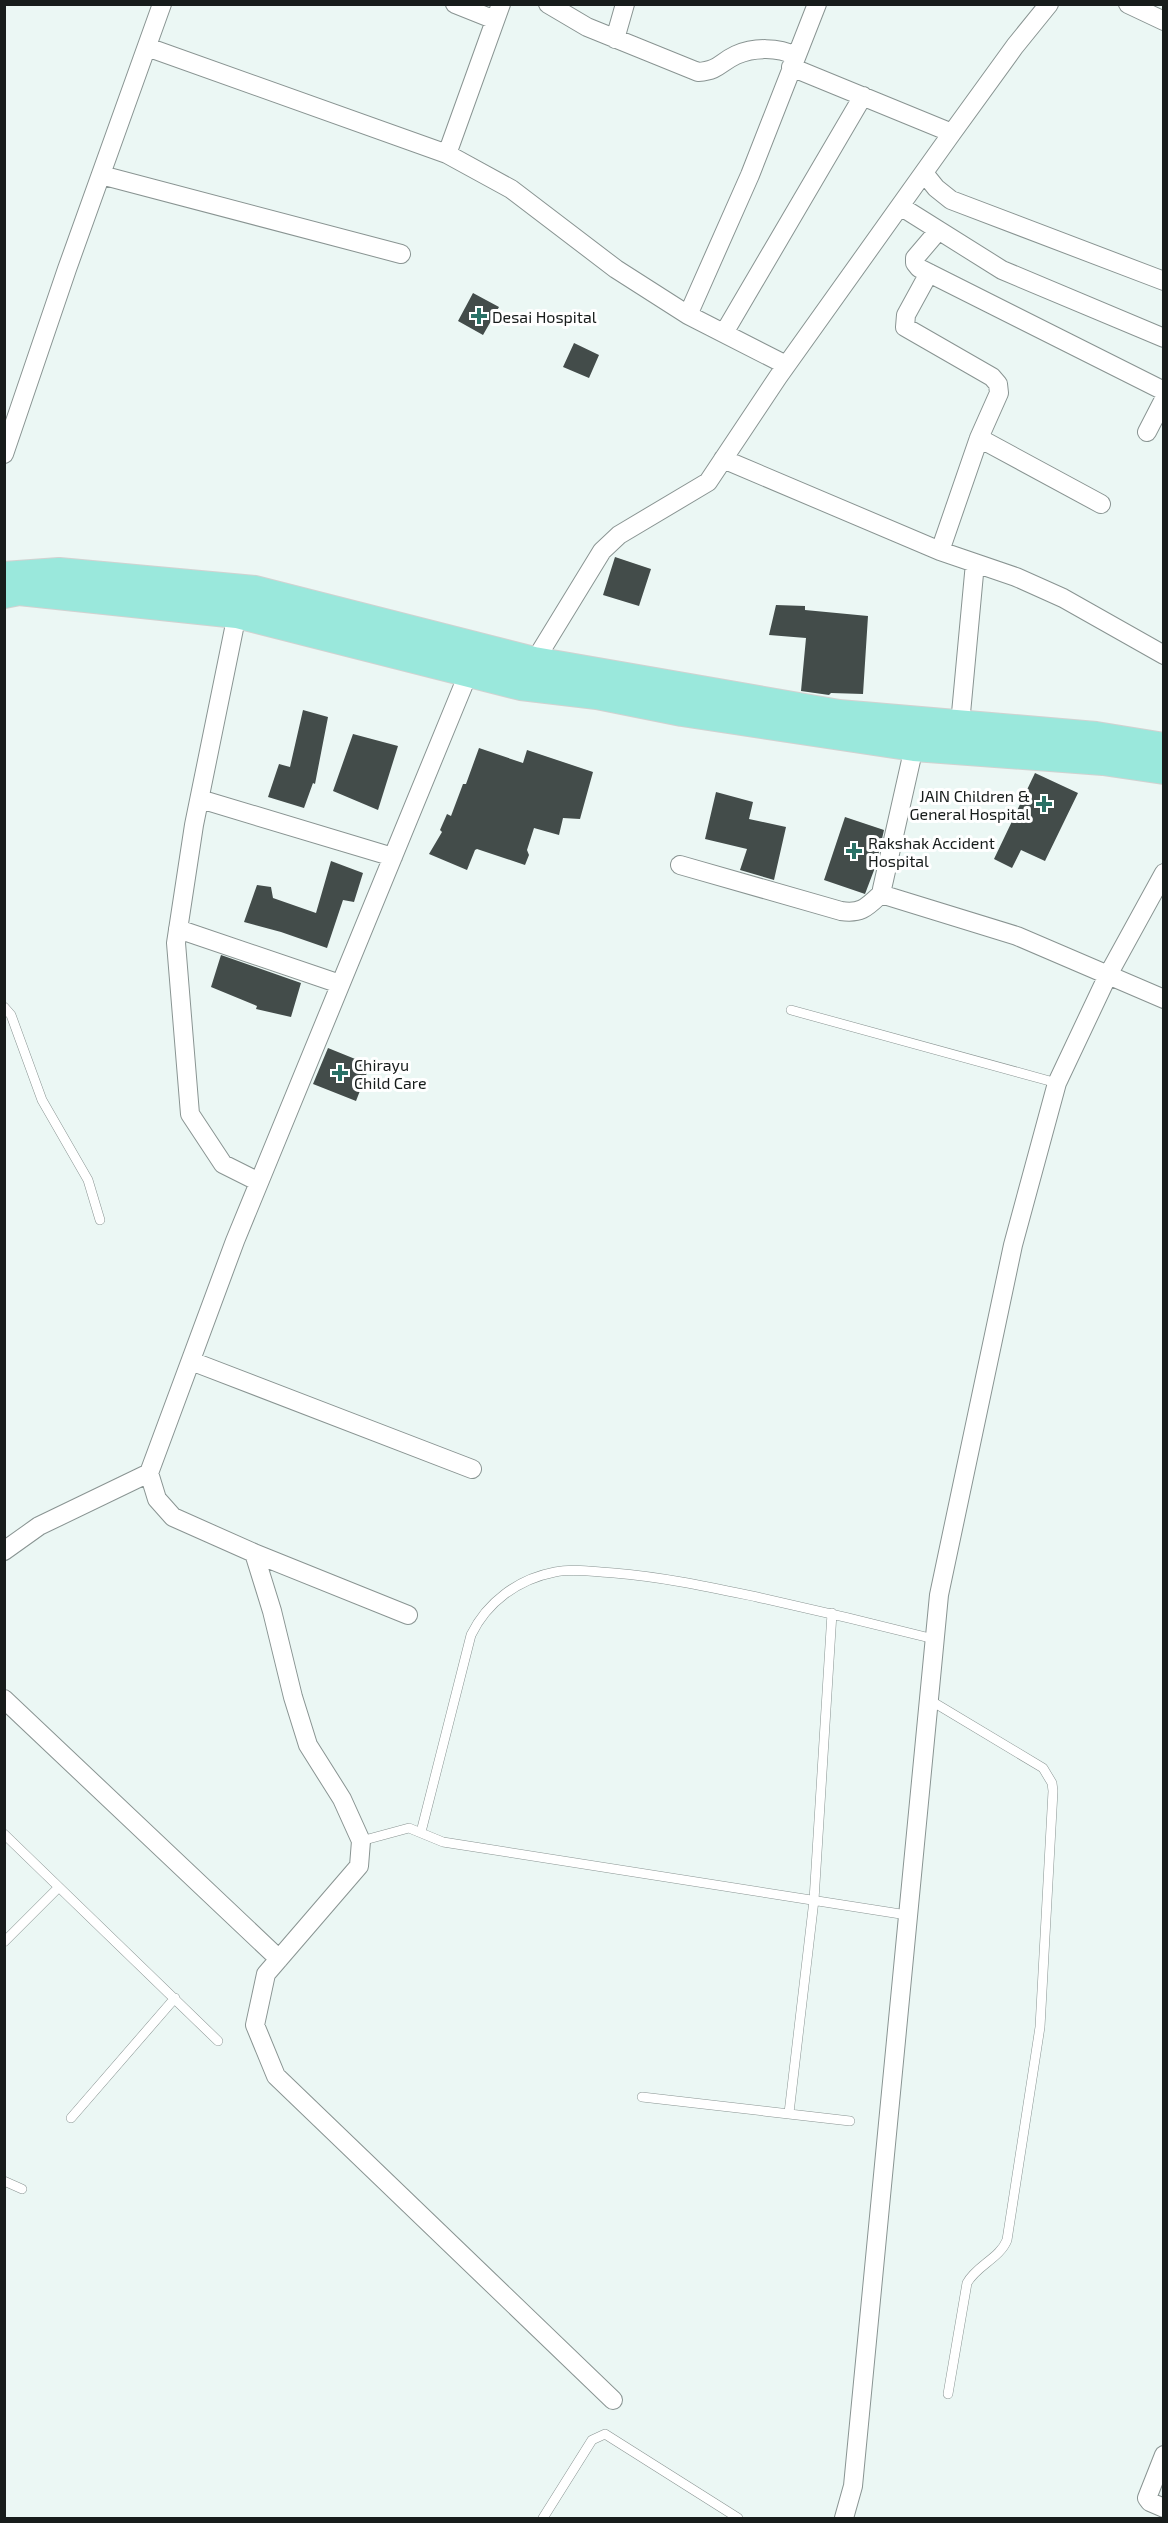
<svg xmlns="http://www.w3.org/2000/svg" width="1168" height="2523" font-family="'Exo 2',sans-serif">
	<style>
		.building { fill: #434c4a }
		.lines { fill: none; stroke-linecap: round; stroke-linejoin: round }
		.service-casing { stroke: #899492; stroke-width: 10 }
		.minor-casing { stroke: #899492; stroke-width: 20 }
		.primary-casing { stroke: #d1d2d1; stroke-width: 30 }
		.service { stroke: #fff; stroke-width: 9 }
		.minor { stroke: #fff; stroke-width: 18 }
		.primary { stroke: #9ae8dc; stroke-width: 28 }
		.poi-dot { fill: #2a7166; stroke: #fff; stroke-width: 2 }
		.labels { text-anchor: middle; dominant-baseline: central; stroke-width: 6; stroke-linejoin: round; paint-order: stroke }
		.poi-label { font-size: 16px; fill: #171c1b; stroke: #fff; text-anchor: start }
	</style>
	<rect width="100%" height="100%" fill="#ebf7f4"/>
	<!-- building -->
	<path class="building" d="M473 293 499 307 483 335 458 321Z
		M574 343 599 355 589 378 563 367Z
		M615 557 651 569 639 606 603 595Z
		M776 605 805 606V610L868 616 863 694 831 693 829 695 801 691 806 638 769 635Z
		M303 710 328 717 315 784 313 783 304 808 268 797 279 764 290 767Z
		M353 734 398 746 378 810 333 791Z
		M479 748 523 763 527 750 593 772 580 819 563 818 559 835 534 828 527 850 529 855 525 865 477 849 475 850 467 870 429 854 442 832 440 830 447 814 451 816 463 784H466Z
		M1035 773 1078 793 1045 861 1021 850 1012 868 994 859Z
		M716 792 753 802 749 819 786 827 774 880 740 870 747 849 705 839Z
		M845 817 884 830 876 865 865 894 824 880Z
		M331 861 363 873 354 902 343 900 327 948 281 932 244 922 257 885 271 887 273 898 316 913Z
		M221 955 301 983 291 1017 256 1009 257 1006 211 987Z
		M328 1048 370 1065 356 1101 313 1084Z"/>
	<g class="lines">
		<defs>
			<path id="service" d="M4 1007 11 1015 42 1100 88 1180 100 1220
				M791 1010 1057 1083
				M928 1699 1043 1768 1052 1783 1053 1791 1040 2027 1007 2240C1000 2258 976 2266 967 2283L948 2394
				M421 1832 471 1635C487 1602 518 1579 555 1572 573 1568 595 1572 614 1573 663 1577 709 1587 757 1597 816 1610 875 1624 934 1639
				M4 1834 218 2041
				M361 1841 409 1828 443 1842 907 1915
				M4 1942 58 1888
				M642 2097 850 2121
				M789 2113 814 1900 832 1613
				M71 2118 175 1998
				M4 2181 22 2189
				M543 2518 592 2440 605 2434 738 2518"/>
			<path id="minor" d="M455 4 495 20
				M548 4 587 27 698 72C720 70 719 63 736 55 754 47 778 47 796 56
				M1128 4 1164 21
				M615 39 625 4
				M147 47 447 154 511 189 616 269 688 315 786 365
				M791 67 952 133
				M447 154 501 4
				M924 173 936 188 951 200 1164 281
				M101 175 401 254
				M900 206 1002 270 1164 338
				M938 231 915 258V263L919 268 1164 391
				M929 273 906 315 905 327 992 377 998 384 999 393 979 438 940 551
				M688 315 750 175 817 4
				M724 333 863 96
				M1147 432 1164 399
				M979 438 1101 504
				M4 454 67 269 162 4
				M723 459 940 551 1016 577 1063 598 1164 655
				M237 614 194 825 176 943 190 1114 223 1164 259 1182
				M531 667 602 551 619 535 708 482 778 377 952 133 1015 46 1049 4
				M960 724 975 563
				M914 747 882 889 884 895 1017 936 1164 999
				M200 799 393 857
				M680 865 841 911C862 914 867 907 882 893
				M178 929 340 984
				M191 1361 472 1469
				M4 1551 39 1526 149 1473
				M254 1553 272 1611 293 1697 308 1745 342 1799 361 1841 359 1866 266 1974 255 2025 276 2076 613 2400
				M408 1615 254 1553 173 1517 157 1499 149 1473 235 1241 468 674
				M4 1699 279 1959
				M1164 2455 1147 2498 1150 2502 1164 2508
				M844 2518 853 2486 939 1595 1013 1245 1057 1083 1108 975 1164 873"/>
			<path id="primary" d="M4 576 59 572 255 590 534 661 839 714 1096 736 1164 747
				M4 594 19 591 38 593 237 614 521 686 597 695 682 712 914 747 1103 761 1164 770"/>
		</defs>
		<!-- service casing -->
		<use href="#service" class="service-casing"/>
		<!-- minor casing -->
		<use href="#minor" class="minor-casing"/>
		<!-- primary casing -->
		<use href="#primary" class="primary-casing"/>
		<!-- service -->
		<use href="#service" class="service"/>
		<!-- minor -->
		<use href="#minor" class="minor"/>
		<!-- primary -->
		<use href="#primary" class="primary"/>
	</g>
	<!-- markers -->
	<g class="poi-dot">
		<path d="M476 307h6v6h6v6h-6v6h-6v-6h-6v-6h6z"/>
		<path d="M1041 795h6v6h6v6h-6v6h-6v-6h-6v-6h6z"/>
		<path d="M851 842h6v6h6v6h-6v6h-6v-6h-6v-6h6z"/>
		<path d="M337 1064h6v6h6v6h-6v6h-6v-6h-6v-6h6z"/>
	</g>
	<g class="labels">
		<!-- poi labels -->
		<g class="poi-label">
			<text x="492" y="316">Desai Hospital</text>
			<text x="1030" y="795" text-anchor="end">JAIN Children &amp;<tspan x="1030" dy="18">General Hospital</tspan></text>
			<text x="868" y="842">Rakshak Accident<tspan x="868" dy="18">Hospital</tspan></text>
			<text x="354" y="1064">Chirayu<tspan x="354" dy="18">Child Care</tspan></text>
		</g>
	</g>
	<!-- border -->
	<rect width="1168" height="2523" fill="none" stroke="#171c1b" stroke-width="12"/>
</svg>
